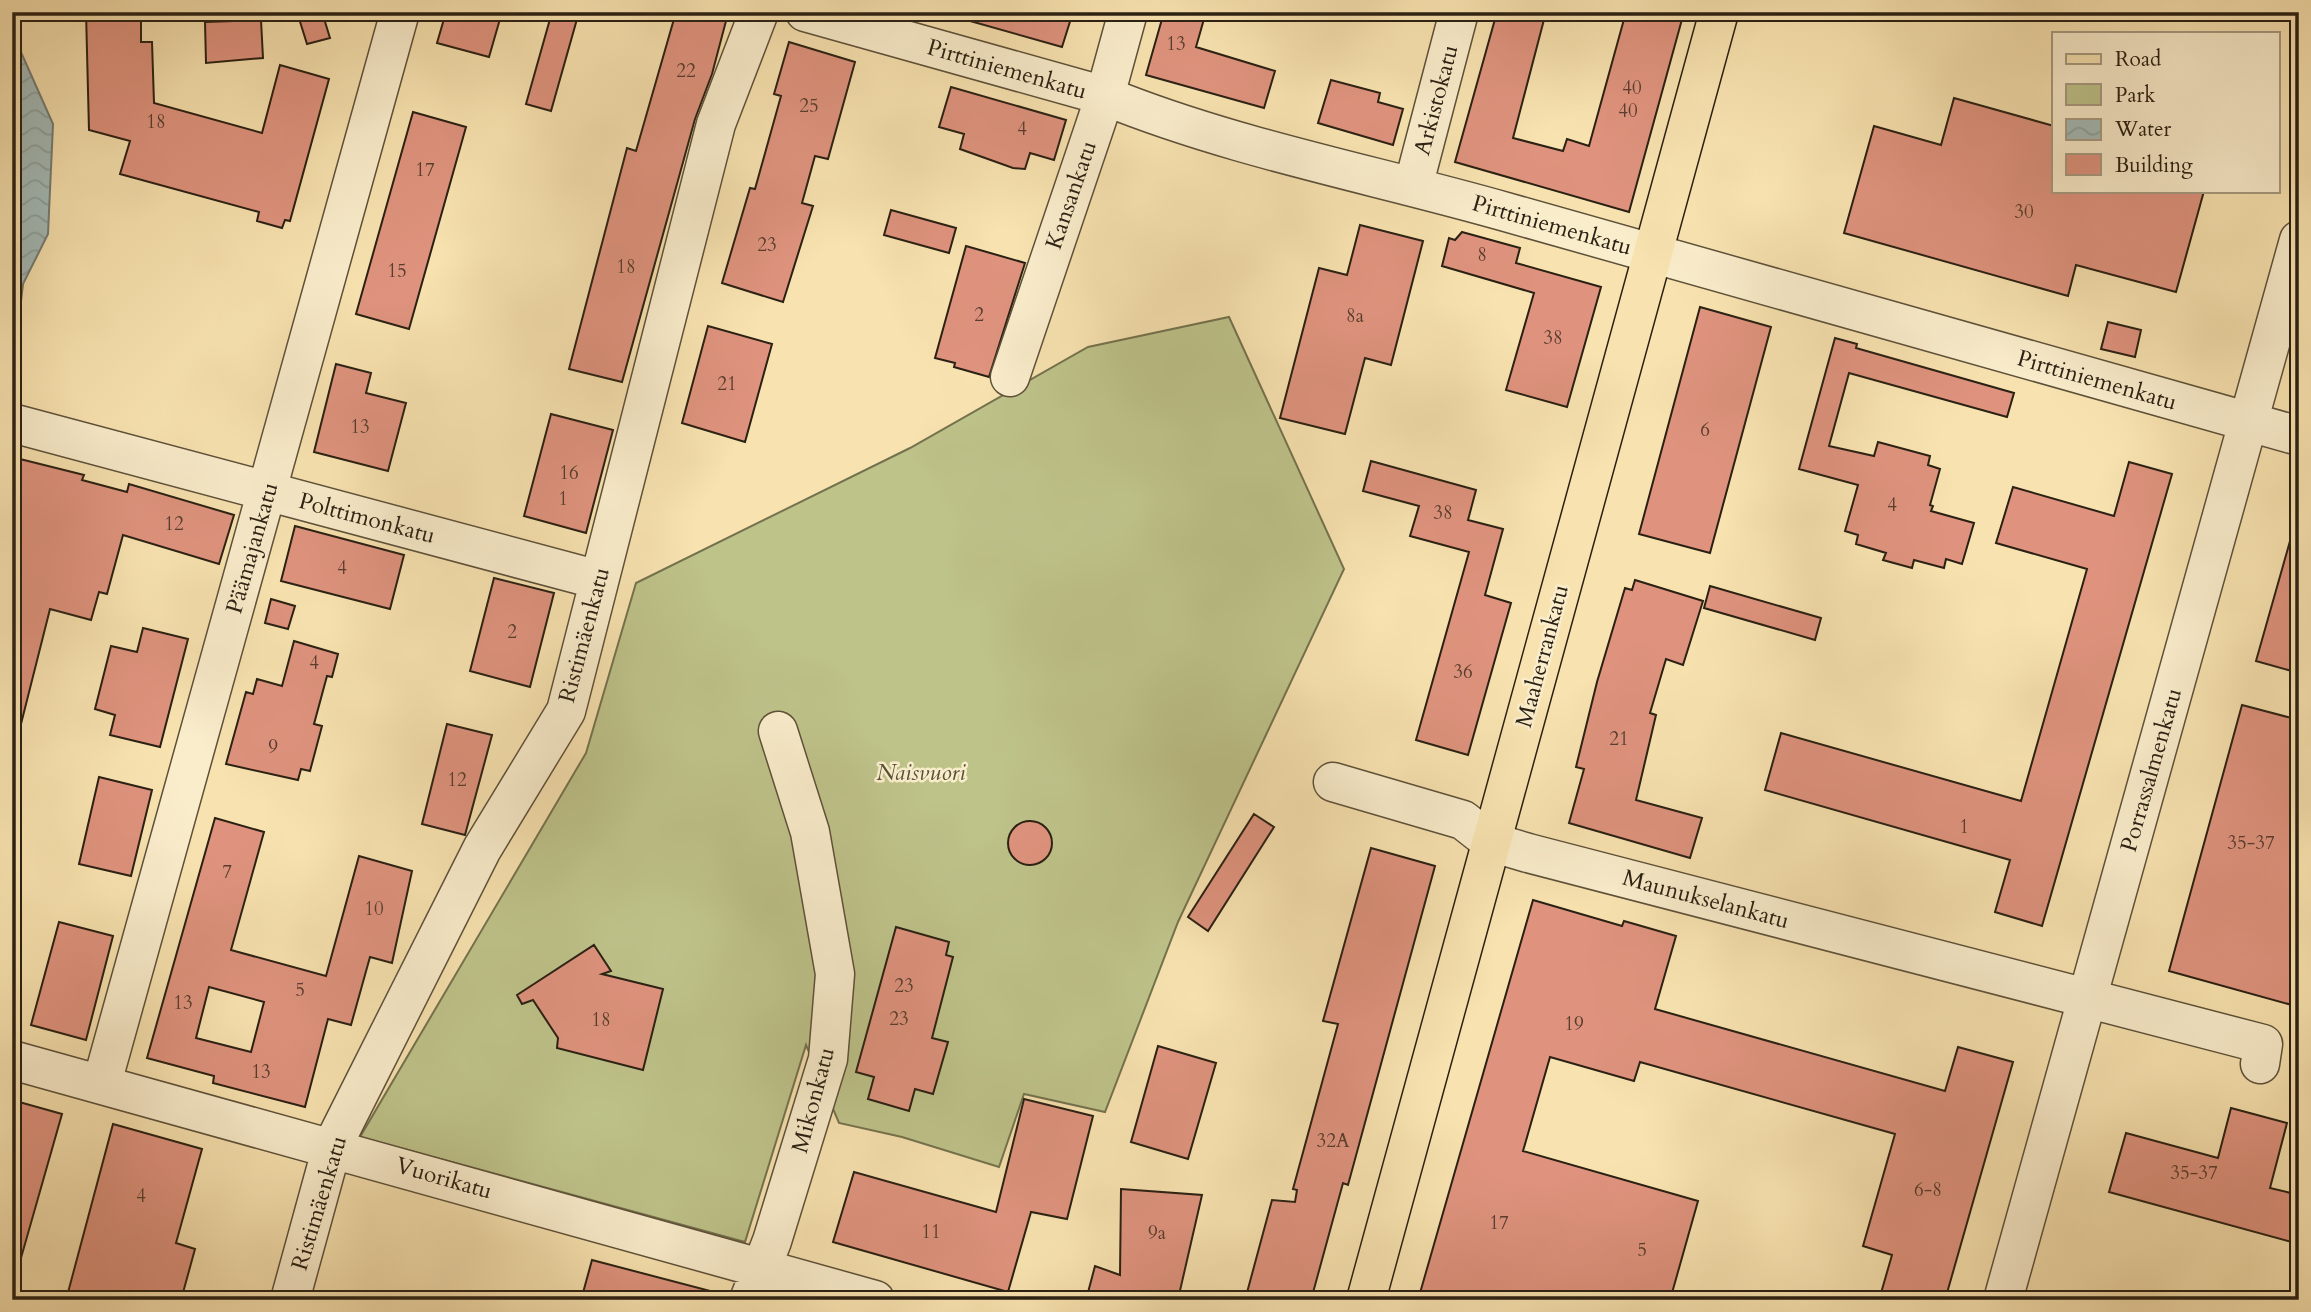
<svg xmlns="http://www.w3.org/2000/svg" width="2311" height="1312" font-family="Cardo,serif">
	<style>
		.park { fill: #bec38a; stroke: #74724e; stroke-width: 2 }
		.water { fill: url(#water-waves); stroke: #737d76; stroke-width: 2 }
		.building { fill: #df937e; stroke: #2a2013; stroke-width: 2; fill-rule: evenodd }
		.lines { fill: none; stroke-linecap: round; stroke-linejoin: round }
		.minor-casing { stroke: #5e513a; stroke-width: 41 }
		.major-casing { stroke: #2a2013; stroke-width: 41 }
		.minor { stroke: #faedcc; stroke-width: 38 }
		.major { stroke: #f8e3b0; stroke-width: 38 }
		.labels { text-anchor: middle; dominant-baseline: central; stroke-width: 5; stroke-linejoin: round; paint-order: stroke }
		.number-label { font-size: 19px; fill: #573d2e }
		.street-label { font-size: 23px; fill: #2a2013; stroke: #faedcc }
		.park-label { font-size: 23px; font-style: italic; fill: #565137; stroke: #faedcc }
	</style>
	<defs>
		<pattern id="water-waves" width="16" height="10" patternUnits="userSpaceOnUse" patternTransform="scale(1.75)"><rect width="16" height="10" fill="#a3bbb8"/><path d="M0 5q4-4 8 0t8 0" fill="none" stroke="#8ca09d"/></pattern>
	</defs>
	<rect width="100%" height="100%" fill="#f8e3b0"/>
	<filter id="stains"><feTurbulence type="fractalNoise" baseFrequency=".00286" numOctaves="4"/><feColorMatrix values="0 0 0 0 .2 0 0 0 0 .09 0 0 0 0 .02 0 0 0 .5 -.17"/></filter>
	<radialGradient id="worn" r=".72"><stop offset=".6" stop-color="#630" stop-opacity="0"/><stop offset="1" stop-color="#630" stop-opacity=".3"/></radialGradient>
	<!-- park -->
	<path class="park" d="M23 284 12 378V289Z
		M1229 317 1344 569 1178 922 1105 1112 1024 1094 999 1167 902 1137 839 1123 806 1045 745 1242 360 1137 586 753 636 583 910 448 1088 347Z"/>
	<!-- water -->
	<path class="water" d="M12 32 53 124 48 234 23 284 12 289Z"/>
	<!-- building -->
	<path class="building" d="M86 12H122L123 21H141V42H152L154 103 262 133 280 65 329 79 290 221 285 220 282 228 257 221 259 212 120 174 130 141 89 130Z
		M297 12H322L330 38 307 44Z
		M446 12H502L489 57 437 43Z
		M552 12H579L551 111 526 104Z
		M676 12H693L726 21 712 74 695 119 622 382 569 369 627 148 636 151Z
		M964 12H1073L1062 47 963 19Z
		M1164 12H1206L1196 47 1275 71 1264 108 1146 75Z
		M1497 12H1546L1513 138 1563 151 1567 139 1589 146 1626 12H1684L1629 212 1455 162Z
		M261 20 263 58 206 63 205 22Z
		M789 42 855 62 828 159 815 156 802 203 813 206 783 302 722 283 750 188 755 189 781 96 774 94Z
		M1331 80 1380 93 1378 102 1403 109 1393 145 1318 123Z
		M951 87 1066 120 1054 160 1030 153 1025 169 1013 168 960 149 964 134 939 127Z
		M1954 98 2054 126V191H2204L2176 292 2076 265 2068 296 1844 233 1874 126 1941 145Z
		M413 112 466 127 409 329 356 314Z
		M891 210 956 228 949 253 884 235Z
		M1360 225 1423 241 1391 365 1365 358 1345 434 1280 418 1319 268 1347 275Z
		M1462 232 1520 248 1516 263 1601 287 1567 407 1506 390 1534 293 1442 266 1449 238 1455 240Z
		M966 246 1025 263 989 377 954 367 955 363 935 358Z
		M1700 307 1771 327 1710 553 1639 534Z
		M2108 322 2141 330 2135 357 2101 349Z
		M708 326 772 344 745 442 682 423Z
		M1835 338 1857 344 1856 348 2014 393 2007 417 1849 373 1829 446 1874 456 1878 442 1930 456 1928 465 1940 469 1930 505 1933 506 1931 511 1974 523 1962 564 1946 559 1944 568 1914 560 1912 568 1883 560 1886 553 1856 544 1858 535 1845 531 1858 485 1799 469Z
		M336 364 371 373 366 393 406 403 388 471 314 452Z
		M551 414 613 430 586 533 524 516Z
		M12 457 84 475 82 480 127 492 129 484 234 515 219 564 123 535 107 594 99 592 91 620 50 609 21 724 12 723Z
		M1371 461 1476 490 1468 520 1503 529 1485 595 1511 603 1468 755 1416 740 1469 552 1410 536 1419 506 1363 491Z
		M2129 462 2172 474 2042 926 1995 912 2010 860 1765 790 1781 733 2021 801 2087 569 1996 543 2013 487 2114 516Z
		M295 526 404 555 390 609 281 581Z
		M2292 534 2299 535V673L2256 661Z
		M494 578 554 593 530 687 470 671Z
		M1635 580 1703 601 1683 665 1666 659 1650 713 1656 715 1636 800 1702 818 1690 858 1569 823 1584 769 1576 767 1597 682 1625 588 1632 590Z
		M1710 586 1821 618 1815 640 1704 608Z
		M271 599 295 606 288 629 265 623Z
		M143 628 188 639 160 747 110 735 115 715 95 709 111 646 137 652Z
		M294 641 338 654 332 677 327 676 314 724 322 726 310 771 301 769 298 780 226 764 246 692 253 694 257 679 282 686Z
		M2242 705 2299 720V1007L2169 971Z
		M447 724 492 735 465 835 422 824Z
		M99 777 152 790 131 876 79 864Z
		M1254 814 1274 827 1208 931 1188 917Z
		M215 818 264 832 231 950 326 976 359 856 412 871 392 963 370 957 351 1025 328 1019 305 1107 213 1083 214 1076 147 1058ZM209 987 264 1002 251 1052 196 1038Z
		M1008 843a22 22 0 1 1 44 0a22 22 0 1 1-44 0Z
		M1371 848 1435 866 1348 1185 1343 1183 1311 1300H1245L1272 1200 1295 1202 1297 1190 1293 1189 1338 1024 1323 1021Z
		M1533 900 1622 926 1624 921 1676 936 1655 1009 1945 1091 1958 1047 2013 1062 1945 1300H1879L1892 1255 1863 1246 1895 1134 1640 1062 1634 1081 1550 1057 1523 1151 1698 1201 1670 1300H1418Z
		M59 922 113 936 86 1040 31 1025Z
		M896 927 949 942 946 955 953 957 932 1038 948 1042 933 1094 915 1089 909 1111 868 1099 874 1077 856 1072Z
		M594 945 611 971 602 974 663 989 643 1070 557 1048 558 1038 533 1000 522 1004 517 995Z
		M1158 1046 1216 1063 1188 1159 1131 1142Z
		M1024 1099 1093 1116 1067 1219 1031 1212 1008 1292 833 1242 854 1172 996 1212Z
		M12 1100 62 1114 19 1265 12 1264Z
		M2231 1108 2287 1123 2270 1188 2299 1195V1244L2109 1192 2126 1133 2218 1158Z
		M113 1124 202 1149 176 1243 195 1249 181 1300H66Z
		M1121 1189 1202 1195 1179 1295 1181 1300H1086L1095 1266 1120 1275Z
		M592 1260 714 1292 713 1300H581Z"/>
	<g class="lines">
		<defs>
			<path id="minor" d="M805 12 1105 96C1233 148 1373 174 1506 212 1770 287 2034 363 2299 436
				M1413 187 1459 12
				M1010 377 1105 96 1128 12
				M12 423 599 580
				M1333 782 1463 820 1491 842 1528 853 2263 1044 2260 1064
				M12 1060 875 1300
				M102 1083 400 12
				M290 1300 332 1147 482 849 566 711 716 124 759 12
				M749 1300 772 1241 828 1059 835 974 810 832 778 731
				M2003 1300 2299 240"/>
			<path id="major" d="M1366 1300 1719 12"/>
		</defs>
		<!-- minor casing -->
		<use href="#minor" class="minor-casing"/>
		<!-- major casing -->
		<use href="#major" class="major-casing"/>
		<!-- minor -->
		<use href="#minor" class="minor"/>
		<!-- major -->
		<use href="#major" class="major"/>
	</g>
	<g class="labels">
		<!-- number labels -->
		<g class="number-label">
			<text x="1176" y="44">13</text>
			<text x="686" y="71">22</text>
			<text x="1632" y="88">40</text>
			<text x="809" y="106">25</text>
			<text x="1628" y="111">40</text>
			<text x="156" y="122">18</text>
			<text x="1022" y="129">4</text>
			<text x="425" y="170">17</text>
			<text x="2024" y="212">30</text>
			<text x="767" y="245">23</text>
			<text x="1482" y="255">8</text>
			<text x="626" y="267">18</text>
			<text x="397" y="271">15</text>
			<text x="979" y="315">2</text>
			<text x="1355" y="316">8a</text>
			<text x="1553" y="338">38</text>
			<text x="727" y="384">21</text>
			<text x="360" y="427">13</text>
			<text x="1705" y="430">6</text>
			<text x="569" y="473">16</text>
			<text x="563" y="499">1</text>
			<text x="1892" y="505">4</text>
			<text x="1443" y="513">38</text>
			<text x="174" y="524">12</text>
			<text x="342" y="568">4</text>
			<text x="512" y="632">2</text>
			<text x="314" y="663">4</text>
			<text x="1463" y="672">36</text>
			<text x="1619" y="739">21</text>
			<text x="273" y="747">9</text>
			<text x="457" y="780">12</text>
			<text x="1964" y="827">1</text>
			<text x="2251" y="843">35-37</text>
			<text x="227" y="872">7</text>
			<text x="374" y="909">10</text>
			<text x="904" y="986">23</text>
			<text x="300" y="990">5</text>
			<text x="183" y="1003">13</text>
			<text x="899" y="1019">23</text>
			<text x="601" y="1020">18</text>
			<text x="1574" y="1024">19</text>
			<text x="261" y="1072">13</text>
			<text x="1333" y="1141">32A</text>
			<text x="2194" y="1173">35-37</text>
			<text x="1928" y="1190">6-8</text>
			<text x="141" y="1196">4</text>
			<text x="1499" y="1223">17</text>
			<text x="931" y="1232">11</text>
			<text x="1157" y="1233">9a</text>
			<text x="1642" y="1250">5</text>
		</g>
		<!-- street labels -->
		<g class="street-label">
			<text transform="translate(1007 69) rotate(16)">Pirttiniemenkatu</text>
			<text transform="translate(1436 100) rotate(-75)">Arkistokatu</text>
			<text transform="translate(1071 195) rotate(-71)">Kansankatu</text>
			<text transform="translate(1552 225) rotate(16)">Pirttiniemenkatu</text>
			<text transform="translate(2097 380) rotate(16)">Pirttiniemenkatu</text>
			<text transform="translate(367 518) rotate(15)">Polttimonkatu</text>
			<text transform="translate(252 548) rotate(-74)">Päämajankatu</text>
			<text transform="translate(584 635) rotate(-75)">Ristimäenkatu</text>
			<text transform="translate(1542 656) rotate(-75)">Maaherrankatu</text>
			<text transform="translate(2151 770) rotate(-74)">Porrassalmenkatu</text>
			<text transform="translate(1706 899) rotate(15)">Maunukselankatu</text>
			<text transform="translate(813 1100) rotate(-75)">Mikonkatu</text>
			<text transform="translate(444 1178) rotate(16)">Vuorikatu</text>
			<text transform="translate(319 1203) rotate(-73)">Ristimäenkatu</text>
		</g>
		<!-- park labels -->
		<g class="park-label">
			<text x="921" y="772">Naisvuori</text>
		</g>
	</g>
	<!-- margin -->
	<rect width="2311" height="1312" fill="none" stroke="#f8e3b0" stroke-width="42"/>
	<rect x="14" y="14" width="2283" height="1284" fill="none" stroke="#2a2013" stroke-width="3.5"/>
	<rect x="21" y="21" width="2269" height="1270" fill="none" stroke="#2a2013" stroke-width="2"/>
	<!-- legend -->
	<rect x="2052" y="32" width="228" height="161" fill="#faedcc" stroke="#a79b82" stroke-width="2"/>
	<rect x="2066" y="54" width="35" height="10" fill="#f8e3b0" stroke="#a79b82" stroke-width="2"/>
	<text x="2115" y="66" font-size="21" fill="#2a2013">Road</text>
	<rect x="2066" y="84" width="35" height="21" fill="#bec38a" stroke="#a79b82" stroke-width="2"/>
	<text x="2115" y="102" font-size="21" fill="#2a2013">Park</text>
	<rect x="2066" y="119" width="35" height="21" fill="url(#water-waves)" stroke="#a79b82" stroke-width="2"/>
	<text x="2115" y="136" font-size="21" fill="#2a2013">Water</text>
	<rect x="2066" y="154" width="35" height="21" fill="#df937e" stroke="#a79b82" stroke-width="2"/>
	<text x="2115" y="172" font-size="21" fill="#2a2013">Building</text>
	<rect width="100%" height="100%" filter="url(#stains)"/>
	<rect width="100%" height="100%" fill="url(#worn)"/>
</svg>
